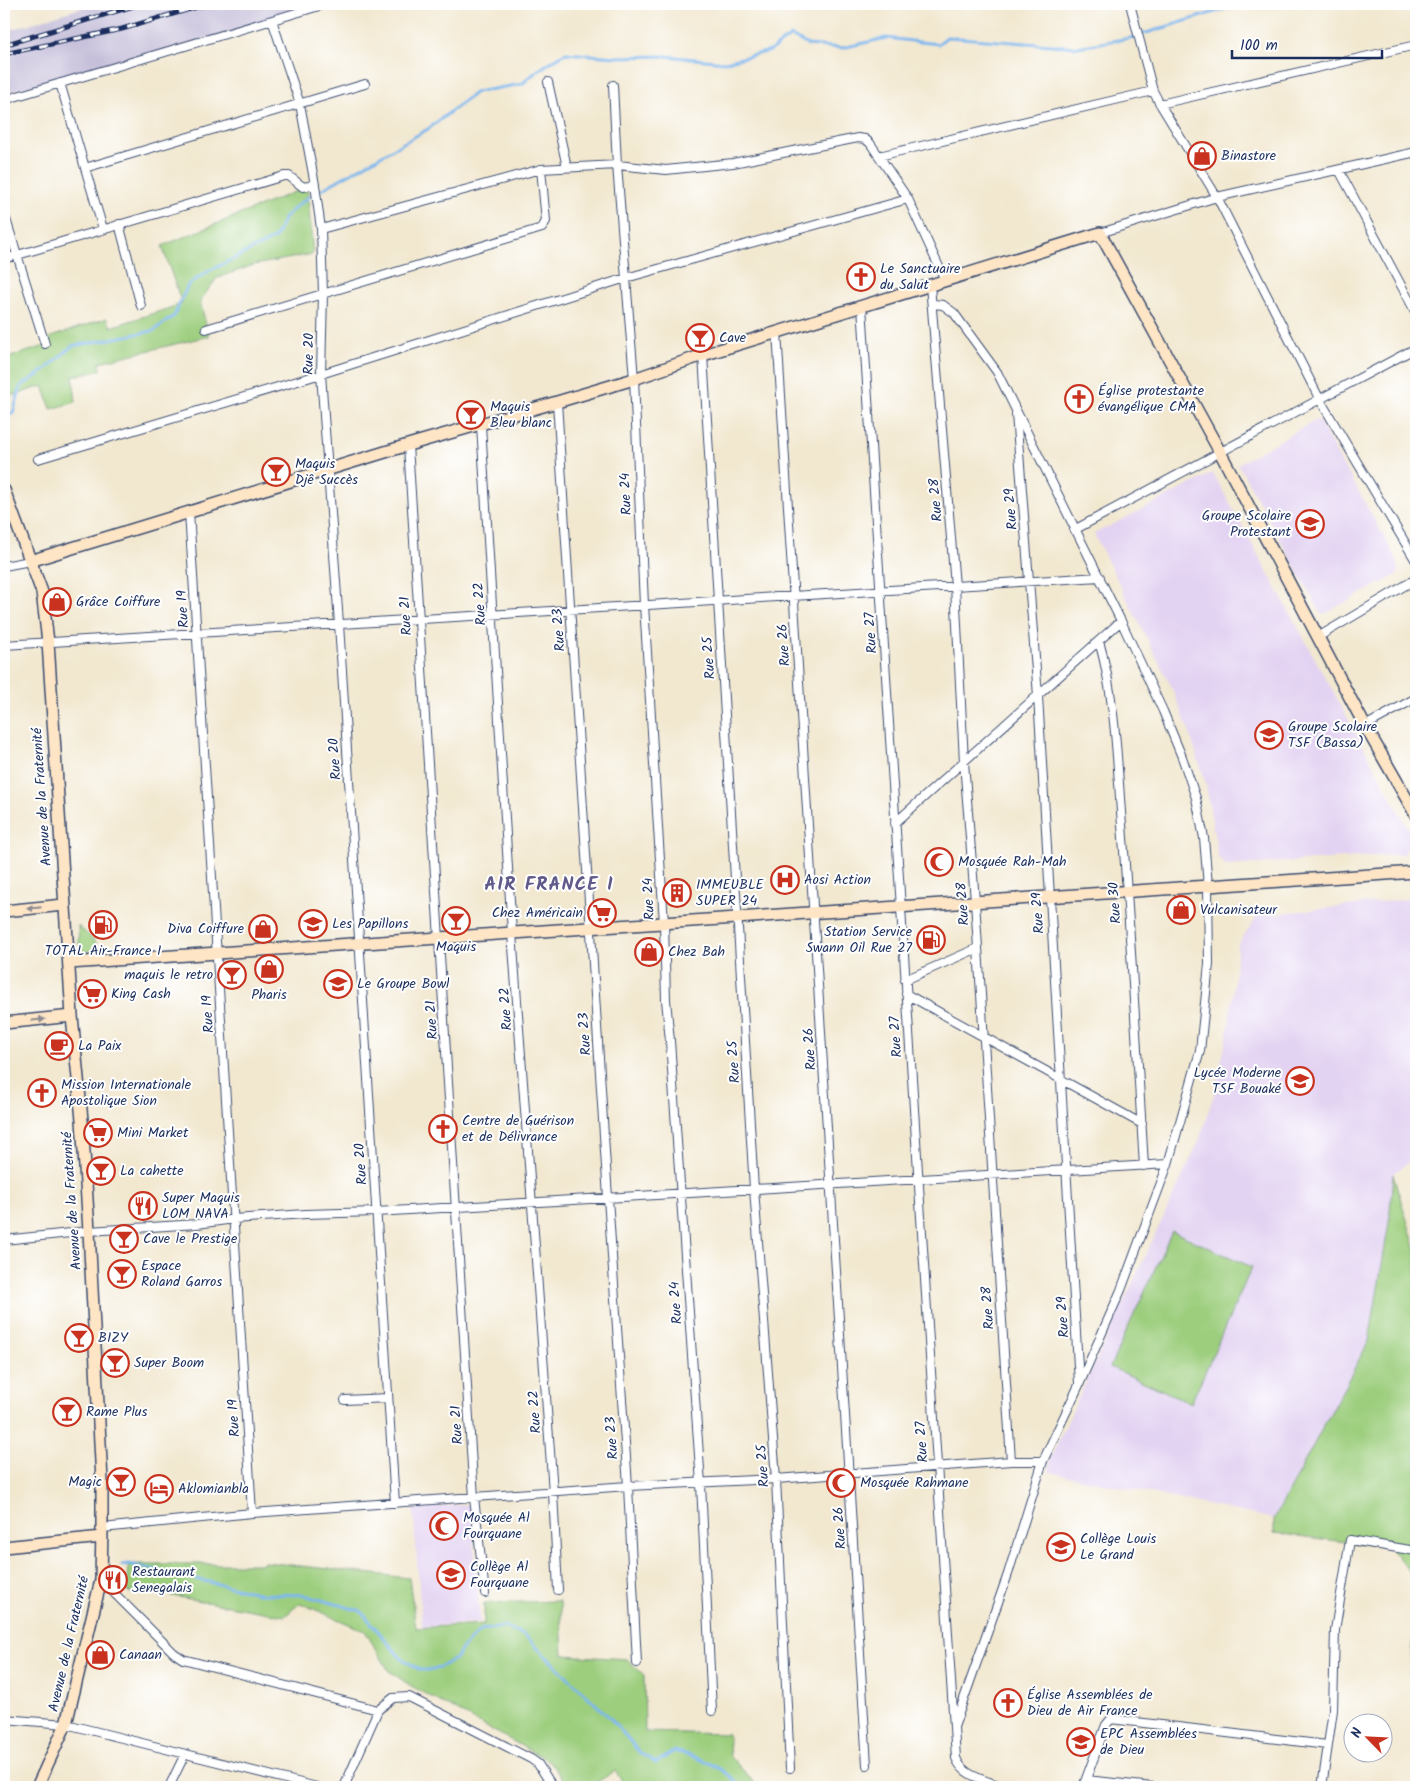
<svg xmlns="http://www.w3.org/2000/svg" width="1420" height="1791" font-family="Kalam,sans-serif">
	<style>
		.built { fill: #e3d3f2 }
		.industrial { fill: #c6c0da }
		.green { fill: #9cce7d; stroke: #5c7e6e }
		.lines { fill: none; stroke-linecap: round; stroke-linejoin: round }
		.stream { stroke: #7eb7ee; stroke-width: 3 }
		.street-casing { stroke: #3b4b6f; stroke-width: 10 }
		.secondary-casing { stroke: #3b4b6f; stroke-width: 14 }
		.street { stroke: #fff; stroke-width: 8 }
		.secondary { stroke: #fde5c5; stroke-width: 11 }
		.rail-casing { stroke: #1b2f5e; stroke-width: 5 }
		.rail { stroke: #fff; stroke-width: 3; stroke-dasharray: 9; stroke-linecap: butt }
		.oneway { fill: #8c8a92 }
		.labels { text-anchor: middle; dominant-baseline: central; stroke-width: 4; stroke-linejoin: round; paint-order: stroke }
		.poi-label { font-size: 14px; fill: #1b2f5e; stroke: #fff; text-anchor: start }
		.street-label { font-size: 14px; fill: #1b2f5e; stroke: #fff }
		.district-label { font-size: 19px; font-weight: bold; letter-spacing: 1px; fill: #605b8a; stroke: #fff }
	</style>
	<rect width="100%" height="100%" fill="#fff"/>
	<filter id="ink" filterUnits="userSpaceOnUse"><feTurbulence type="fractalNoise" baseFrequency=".02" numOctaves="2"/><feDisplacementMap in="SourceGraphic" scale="10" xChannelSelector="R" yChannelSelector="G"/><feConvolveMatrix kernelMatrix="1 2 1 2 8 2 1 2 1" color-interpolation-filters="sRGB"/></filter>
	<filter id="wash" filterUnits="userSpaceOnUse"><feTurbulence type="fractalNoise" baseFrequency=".0096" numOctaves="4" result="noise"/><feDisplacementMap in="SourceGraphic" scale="20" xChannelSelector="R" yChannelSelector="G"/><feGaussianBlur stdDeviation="1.12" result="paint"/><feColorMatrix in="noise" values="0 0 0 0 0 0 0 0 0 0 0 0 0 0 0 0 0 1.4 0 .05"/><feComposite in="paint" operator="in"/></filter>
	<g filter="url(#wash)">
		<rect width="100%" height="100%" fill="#f2e8d0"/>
		<!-- built -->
		<path class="built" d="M1318 419 1343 466 1349 474 1398 562V574L1322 615 1238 464Z
			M1213 473 1413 837 1404 854 1226 866 1218 857 1206 785 1188 728 1170 684 1094 534Z
			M1416 898V1156L1393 1174 1389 1223 1369 1341 1274 1519 1049 1472 1050 1459 1199 1141 1214 1094 1228 1032 1238 945 1257 916Z
			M471 1504 480 1622 422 1627 413 1509Z"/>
		<!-- industrial -->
		<path class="industrial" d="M93 4H337L4 93V32Z"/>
		<!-- green -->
		<path class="green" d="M307 187 313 254 254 265 217 278 200 301 209 336 100 362 101 370 73 376 76 402 51 409 43 386 4 398V359L48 345 51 337 107 318 111 327 182 304 162 246Z
			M78 926 96 942C96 949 91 953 84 952L79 947Z
			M1393 1174 1416 1250V1580L1389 1546 1354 1543 1274 1533V1519L1369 1341 1389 1223Z
			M1172 1231 1252 1267 1191 1403 1110 1367Z
			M265 1562 409 1578 416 1628 484 1624V1603L560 1601 563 1655 627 1659 644 1675 645 1732 728 1734 730 1756 758 1787H626L615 1771 589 1787H569L549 1761 411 1686 389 1671 365 1631 300 1603 285 1616 167 1595 127 1592 129 1564H260Z
			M1416 1608V1701L1409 1675Z"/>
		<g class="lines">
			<!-- stream -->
			<path class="stream" d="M321 190 428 129 476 92 522 84 537 71 565 53 616 57 665 56 725 62 770 51 791 36 808 45 842 48 886 38 938 44 947 37 1077 47 1130 38 1241 4
				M4 417 13 413 21 386 44 371 72 346 153 331 174 316 188 285 207 272 275 238 285 217 299 204 310 196
				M122 1565 129 1564 262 1594 304 1595 361 1611 400 1657 420 1670H434L455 1659 462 1649 480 1630 505 1627 524 1635 611 1719 640 1753 656 1763 674 1751C695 1756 728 1768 740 1787"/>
		</g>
	</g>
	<g filter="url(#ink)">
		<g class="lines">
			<defs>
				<path id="street" d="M1130 4 1153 91 1160 104 1217 197 1320 400 1416 561
					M272 20 300 104 315 185 321 229 323 294 321 374 339 624 395 1503
					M548 82 567 167
					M60 83 103 229
					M613 85 617 165 634 379 644 605 664 923 666 1000 670 1041 701 1484 712 1711
					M4 100 326 4
					M1160 104 1416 45
					M879 156 1153 91
					M85 168 365 84
					M1339 170 1416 313
					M4 213 45 344
					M119 224 141 306
					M321 229 541 169 617 165 666 170 733 163 858 138 865 139 870 143 908 199 945 280
					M1100 233 1217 197 1416 152
					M4 259 284 176H289L303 187 315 185
					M930 285 955 586 964 762 975 901 1011 1461
					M933 304 943 305 954 313 997 372 1121 621 1163 711 1182 757 1196 798 1204 838 1208 886 1209 964 1200 1051 1168 1164 1121 1290 1079 1385 1043 1461 1008 1574 954 1727
					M862 306 956 1758C963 1777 986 1780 1004 1787
					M206 329 542 228 546 221 541 169
					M777 332 867 1765
					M703 355 754 1189 776 1479 790 1768
					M557 402 608 1198 628 1486 637 1663
					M1016 414 1038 696 1079 1383
					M481 425 512 933 553 1492 558 1590
					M408 445 474 1498 485 1593
					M38 459 321 374 626 278 908 199
					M189 512 252 1513
					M1074 530 1416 348
					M4 566 30 561
					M1318 637 1416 579
					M1099 641C1116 700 1117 764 1122 825 1131 938 1137 1052 1144 1166
					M4 645 1100 577
					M1365 726 1416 698
					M895 823 1121 621
					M905 980 978 948
					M906 994 1142 1124
					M4 1240 89 1231 197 1224 234 1219 306 1214 376 1212 1168 1164
					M345 1400 388 1398
					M102 1528 252 1513 628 1486 776 1479 1011 1461H1043
					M101 1580 174 1653 183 1659 378 1710
					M4 1719 66 1724 317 1787
					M1086 1780 1153 1787
					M169 1787 185 1754
					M344 1787 378 1710 393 1698 409 1697 531 1759 538 1764 553 1787
					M1083 1787 1106 1725 1111 1719 1327 1745
					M1322 1787 1333 1710 1335 1630 1350 1540 1416 1551"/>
				<path id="secondary" d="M4 490 42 592 48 642 72 1016 82 1120 89 1231 102 1481V1528L101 1580 66 1724 37 1787
					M30 561 408 445 557 402 634 379 703 355 1100 233 1220 452 1365 726 1416 815
					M4 911 64 905
					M69 963 1416 872
					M4 1023 72 1016
					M4 1547 102 1537"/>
			</defs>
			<!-- street casing -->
			<use href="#street" class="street-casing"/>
			<!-- secondary casing -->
			<use href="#secondary" class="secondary-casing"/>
			<!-- street -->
			<use href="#street" class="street"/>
			<!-- secondary -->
			<use href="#secondary" class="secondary"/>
			<defs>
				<path id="rail" d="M4 45 140 4
					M4 54 122 29 207 4"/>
			</defs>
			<!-- rail casing -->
			<use href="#rail" class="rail-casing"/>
			<!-- rail -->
			<use href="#rail" class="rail"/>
		</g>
		<!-- one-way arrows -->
		<defs><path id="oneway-solid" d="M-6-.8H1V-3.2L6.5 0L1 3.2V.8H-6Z" transform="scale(1.25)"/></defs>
		<g class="oneway">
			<use href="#oneway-solid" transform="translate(34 908) rotate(174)"/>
			<use href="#oneway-solid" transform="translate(38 1020) rotate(-6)"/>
		</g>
	</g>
	<!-- icons -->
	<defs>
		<symbol id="shop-ring" viewBox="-11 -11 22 22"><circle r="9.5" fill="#fff" stroke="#c8321e" stroke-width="1.5"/><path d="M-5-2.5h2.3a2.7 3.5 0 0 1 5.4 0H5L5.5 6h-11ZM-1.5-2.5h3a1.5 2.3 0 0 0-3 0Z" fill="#c8321e"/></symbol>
		<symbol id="church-ring" viewBox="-11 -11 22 22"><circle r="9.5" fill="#fff" stroke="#c8321e" stroke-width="1.5"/><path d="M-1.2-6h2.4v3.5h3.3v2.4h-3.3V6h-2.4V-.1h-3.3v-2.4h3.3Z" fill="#c8321e"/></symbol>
		<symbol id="bar-ring" viewBox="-11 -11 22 22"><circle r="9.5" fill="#fff" stroke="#c8321e" stroke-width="1.5"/><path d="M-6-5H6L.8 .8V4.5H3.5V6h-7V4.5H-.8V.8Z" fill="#c8321e"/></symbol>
		<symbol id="school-ring" viewBox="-11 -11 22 22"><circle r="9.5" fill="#fff" stroke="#c8321e" stroke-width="1.5"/><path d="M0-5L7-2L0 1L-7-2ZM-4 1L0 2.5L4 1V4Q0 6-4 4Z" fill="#c8321e"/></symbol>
		<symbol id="mosque-ring" viewBox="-11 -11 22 22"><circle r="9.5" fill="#fff" stroke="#c8321e" stroke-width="1.5"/><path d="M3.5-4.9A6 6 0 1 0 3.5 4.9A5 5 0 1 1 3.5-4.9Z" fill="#c8321e"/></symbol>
		<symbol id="hospital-ring" viewBox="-11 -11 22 22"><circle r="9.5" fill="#fff" stroke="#c8321e" stroke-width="1.5"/><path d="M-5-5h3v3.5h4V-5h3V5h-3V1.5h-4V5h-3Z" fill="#c8321e"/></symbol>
		<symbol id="building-ring" viewBox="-11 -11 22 22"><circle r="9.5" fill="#fff" stroke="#c8321e" stroke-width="1.5"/><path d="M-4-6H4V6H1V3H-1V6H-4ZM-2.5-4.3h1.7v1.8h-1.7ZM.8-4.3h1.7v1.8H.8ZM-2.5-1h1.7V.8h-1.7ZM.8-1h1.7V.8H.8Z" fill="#c8321e"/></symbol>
		<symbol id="supermarket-ring" viewBox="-11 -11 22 22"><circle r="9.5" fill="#fff" stroke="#c8321e" stroke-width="1.5"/><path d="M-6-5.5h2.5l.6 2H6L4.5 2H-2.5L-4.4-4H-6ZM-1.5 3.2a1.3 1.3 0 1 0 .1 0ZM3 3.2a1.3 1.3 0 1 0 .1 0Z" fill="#c8321e"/></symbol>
		<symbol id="fuel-ring" viewBox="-11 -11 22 22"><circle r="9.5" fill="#fff" stroke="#c8321e" stroke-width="1.5"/><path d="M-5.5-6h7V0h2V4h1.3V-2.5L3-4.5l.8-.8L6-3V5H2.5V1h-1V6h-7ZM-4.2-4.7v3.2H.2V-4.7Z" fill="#c8321e"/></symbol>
		<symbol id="university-ring" viewBox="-11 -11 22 22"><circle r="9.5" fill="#fff" stroke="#c8321e" stroke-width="1.5"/><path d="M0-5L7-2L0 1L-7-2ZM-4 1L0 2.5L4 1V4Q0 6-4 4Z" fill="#c8321e"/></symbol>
		<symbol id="cafe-ring" viewBox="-11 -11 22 22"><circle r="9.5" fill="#fff" stroke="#c8321e" stroke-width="1.5"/><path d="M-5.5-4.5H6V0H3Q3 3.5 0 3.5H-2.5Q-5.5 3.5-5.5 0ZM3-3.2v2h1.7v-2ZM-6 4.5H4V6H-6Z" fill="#c8321e"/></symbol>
		<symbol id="restaurant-ring" viewBox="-11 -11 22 22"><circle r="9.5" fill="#fff" stroke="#c8321e" stroke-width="1.5"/><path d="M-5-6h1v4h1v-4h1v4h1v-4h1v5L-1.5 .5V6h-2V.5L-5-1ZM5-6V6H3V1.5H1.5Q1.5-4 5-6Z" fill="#c8321e"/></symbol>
		<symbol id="hotel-ring" viewBox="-11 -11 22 22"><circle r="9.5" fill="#fff" stroke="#c8321e" stroke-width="1.5"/><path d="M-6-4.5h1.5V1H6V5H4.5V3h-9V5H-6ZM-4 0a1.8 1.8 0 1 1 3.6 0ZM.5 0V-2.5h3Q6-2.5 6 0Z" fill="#c8321e"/></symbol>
	</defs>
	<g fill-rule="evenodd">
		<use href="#shop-ring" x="1186" y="140" width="32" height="32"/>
		<use href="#church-ring" x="845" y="261" width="32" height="32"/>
		<use href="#bar-ring" x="684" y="322" width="32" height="32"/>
		<use href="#church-ring" x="1063" y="383" width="32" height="32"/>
		<use href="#bar-ring" x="455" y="399" width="32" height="32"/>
		<use href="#bar-ring" x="260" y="456" width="32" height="32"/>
		<use href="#school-ring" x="1294" y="508" width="32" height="32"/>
		<use href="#shop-ring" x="41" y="586" width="32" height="32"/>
		<use href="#school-ring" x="1253" y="719" width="32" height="32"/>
		<use href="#mosque-ring" x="923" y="846" width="32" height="32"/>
		<use href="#hospital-ring" x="769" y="864" width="32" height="32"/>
		<use href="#building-ring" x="661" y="877" width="32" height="32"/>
		<use href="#shop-ring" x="1165" y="894" width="32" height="32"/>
		<use href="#supermarket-ring" x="586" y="897" width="32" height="32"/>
		<use href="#bar-ring" x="440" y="905" width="32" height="32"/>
		<use href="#school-ring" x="297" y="908" width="32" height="32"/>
		<use href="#fuel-ring" x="87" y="909" width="32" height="32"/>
		<use href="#shop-ring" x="247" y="913" width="32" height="32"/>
		<use href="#fuel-ring" x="915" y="924" width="32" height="32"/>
		<use href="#shop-ring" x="633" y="936" width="32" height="32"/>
		<use href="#shop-ring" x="253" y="953" width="32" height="32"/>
		<use href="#bar-ring" x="216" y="959" width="32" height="32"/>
		<use href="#university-ring" x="322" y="968" width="32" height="32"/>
		<use href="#supermarket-ring" x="76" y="978" width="32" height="32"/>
		<use href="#cafe-ring" x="43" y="1030" width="32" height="32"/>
		<use href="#school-ring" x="1284" y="1065" width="32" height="32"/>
		<use href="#church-ring" x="26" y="1077" width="32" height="32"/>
		<use href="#church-ring" x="427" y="1113" width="32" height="32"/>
		<use href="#supermarket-ring" x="82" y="1117" width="32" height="32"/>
		<use href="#bar-ring" x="85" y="1155" width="32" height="32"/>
		<use href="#restaurant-ring" x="127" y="1190" width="32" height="32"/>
		<use href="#bar-ring" x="108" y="1223" width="32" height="32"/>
		<use href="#bar-ring" x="106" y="1258" width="32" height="32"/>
		<use href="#bar-ring" x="63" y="1322" width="32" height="32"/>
		<use href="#bar-ring" x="99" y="1347" width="32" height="32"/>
		<use href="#bar-ring" x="51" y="1396" width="32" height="32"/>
		<use href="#bar-ring" x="105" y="1466" width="32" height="32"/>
		<use href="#mosque-ring" x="825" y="1467" width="32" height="32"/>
		<use href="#hotel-ring" x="143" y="1473" width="32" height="32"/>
		<use href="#mosque-ring" x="428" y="1510" width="32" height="32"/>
		<use href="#school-ring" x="1045" y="1531" width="32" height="32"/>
		<use href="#school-ring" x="435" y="1559" width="32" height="32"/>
		<use href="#restaurant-ring" x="97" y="1564" width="32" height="32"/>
		<use href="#shop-ring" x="84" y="1639" width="32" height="32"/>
		<use href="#church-ring" x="992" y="1687" width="32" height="32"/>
		<use href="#school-ring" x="1065" y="1726" width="32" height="32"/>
	</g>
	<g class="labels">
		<!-- poi labels -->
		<g class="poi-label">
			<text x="1221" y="156">Binastore</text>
			<text x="880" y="269">Le Sanctuaire<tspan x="880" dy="16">du Salut</tspan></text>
			<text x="719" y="338">Cave</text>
			<text x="1098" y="391">Église protestante<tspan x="1098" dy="16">évangélique CMA</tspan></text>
			<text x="490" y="407">Maquis<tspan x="490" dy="16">Bleu blanc</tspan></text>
			<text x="295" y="464">Maquis<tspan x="295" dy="16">Djê Succès</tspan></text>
			<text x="1291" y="516" text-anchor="end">Groupe Scolaire<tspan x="1291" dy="16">Protestant</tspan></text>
			<text x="76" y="602">Grâce Coiffure</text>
			<text x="1288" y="727">Groupe Scolaire<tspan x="1288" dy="16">TSF (Bassa)</tspan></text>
			<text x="958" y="862">Mosquée Rah-Mah</text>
			<text x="804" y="880">Aosi Action</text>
			<text x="696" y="885">IMMEUBLE<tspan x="696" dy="16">SUPER 24</tspan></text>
			<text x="1200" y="910">Vulcanisateur</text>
			<text x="583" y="913" text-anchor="end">Chez Américain</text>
			<text x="332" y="924">Les Papillons</text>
			<text x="244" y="929" text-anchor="end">Diva Coiffure</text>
			<text x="912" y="932" text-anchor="end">Station Service<tspan x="912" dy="16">Swann Oil Rue 27</tspan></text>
			<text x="456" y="947" text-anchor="middle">Maquis</text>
			<text x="103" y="951" text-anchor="middle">TOTAL Air-France I</text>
			<text x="668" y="952">Chez Bah</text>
			<text x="213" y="975" text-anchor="end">maquis le retro</text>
			<text x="357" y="984">Le Groupe Bowl</text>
			<text x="111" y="994">King Cash</text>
			<text x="269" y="995" text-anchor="middle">Pharis</text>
			<text x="78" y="1046">La Paix</text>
			<text x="1281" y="1073" text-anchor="end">Lycée Moderne<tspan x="1281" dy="16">TSF Bouaké</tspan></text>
			<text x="61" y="1085">Mission Internationale<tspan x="61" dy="16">Apostolique Sion</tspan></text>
			<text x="462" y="1121">Centre de Guérison<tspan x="462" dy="16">et de Délivrance</tspan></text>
			<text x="117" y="1133">Mini Market</text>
			<text x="120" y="1171">La cahette</text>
			<text x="162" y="1198">Super Maquis<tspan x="162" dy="16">LOM NAVA</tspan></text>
			<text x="143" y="1239">Cave le Prestige</text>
			<text x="141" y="1266">Espace<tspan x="141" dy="16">Roland Garros</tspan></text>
			<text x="98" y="1338">BIZY</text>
			<text x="134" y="1363">Super Boom</text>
			<text x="86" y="1412">Rame Plus</text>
			<text x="102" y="1482" text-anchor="end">Magic</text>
			<text x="860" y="1483">Mosquée Rahmane</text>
			<text x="178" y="1489">Aklomianbla</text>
			<text x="463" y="1518">Mosquée Al<tspan x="463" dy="16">Fourquane</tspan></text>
			<text x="1080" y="1539">Collège Louis<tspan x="1080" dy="16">Le Grand</tspan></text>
			<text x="470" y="1567">Collège Al<tspan x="470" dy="16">Fourquane</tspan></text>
			<text x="132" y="1572">Restaurant<tspan x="132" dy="16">Senegalais</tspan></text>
			<text x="119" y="1655">Canaan</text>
			<text x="1027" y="1695">Église Assemblées de<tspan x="1027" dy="16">Dieu de Air France</tspan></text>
			<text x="1100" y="1734">EPC Assemblées<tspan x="1100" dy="16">de Dieu</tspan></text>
		</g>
		<!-- street labels -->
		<g class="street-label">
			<text transform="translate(309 354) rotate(-89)">Rue 20</text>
			<text transform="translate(626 494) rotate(-93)">Rue 24</text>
			<text transform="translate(936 500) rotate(-95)">Rue 28</text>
			<text transform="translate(1011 509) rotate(-95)">Rue 29</text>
			<text transform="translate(480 604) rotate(-94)">Rue 22</text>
			<text transform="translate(183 609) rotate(-94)">Rue 19</text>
			<text transform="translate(406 616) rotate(-94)">Rue 21</text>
			<text transform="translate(559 630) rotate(-94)">Rue 23</text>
			<text transform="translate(871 633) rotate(-94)">Rue 27</text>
			<text transform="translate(784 645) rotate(-94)">Rue 26</text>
			<text transform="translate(709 658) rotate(-94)">Rue 25</text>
			<text transform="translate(335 759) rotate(-94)">Rue 20</text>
			<text transform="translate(42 797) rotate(-94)">Avenue de la Fraternité</text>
			<text transform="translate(649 899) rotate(-93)">Rue 24</text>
			<text transform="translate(1115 903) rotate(-94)">Rue 30</text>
			<text transform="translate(963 904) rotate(-94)">Rue 28</text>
			<text transform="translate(1038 913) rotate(-94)">Rue 29</text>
			<text transform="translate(506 1009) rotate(-94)">Rue 22</text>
			<text transform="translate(208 1014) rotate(-94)">Rue 19</text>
			<text transform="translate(432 1020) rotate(-94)">Rue 21</text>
			<text transform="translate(585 1034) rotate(-94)">Rue 23</text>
			<text transform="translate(896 1037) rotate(-94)">Rue 27</text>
			<text transform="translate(810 1049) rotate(-94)">Rue 26</text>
			<text transform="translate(734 1062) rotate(-94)">Rue 25</text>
			<text transform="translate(361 1164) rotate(-94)">Rue 20</text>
			<text transform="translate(72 1201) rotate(-94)">Avenue de la Fraternité</text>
			<text transform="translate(676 1303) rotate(-94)">Rue 24</text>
			<text transform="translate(988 1308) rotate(-94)">Rue 28</text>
			<text transform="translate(1063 1317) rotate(-94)">Rue 29</text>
			<text transform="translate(535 1412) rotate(-94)">Rue 22</text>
			<text transform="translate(234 1418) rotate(-94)">Rue 19</text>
			<text transform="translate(457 1425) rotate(-94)">Rue 21</text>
			<text transform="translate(612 1438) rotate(-94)">Rue 23</text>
			<text transform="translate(922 1442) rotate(-94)">Rue 27</text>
			<text transform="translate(763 1466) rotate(-94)">Rue 25</text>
			<text transform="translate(840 1528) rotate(-94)">Rue 26</text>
			<text transform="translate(69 1644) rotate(-77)">Avenue de la Fraternité</text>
		</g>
		<!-- district labels -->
		<g class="district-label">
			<text x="549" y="885">AIR FRANCE I</text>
		</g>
	</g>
	<!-- margin -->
	<rect width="1420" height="1791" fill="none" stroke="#fff" stroke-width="20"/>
	<!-- north arrow -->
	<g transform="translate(1368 1738) rotate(294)"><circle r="24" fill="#ffffff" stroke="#a4acbf"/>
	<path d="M0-4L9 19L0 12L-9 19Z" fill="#c8321e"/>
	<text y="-8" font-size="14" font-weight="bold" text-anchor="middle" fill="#1b2f5e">N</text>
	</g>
	<!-- scale -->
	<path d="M1232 50v8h150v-8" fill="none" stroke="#1b2f5e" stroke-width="2.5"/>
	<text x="1240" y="50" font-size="15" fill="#1b2f5e" stroke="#ffffff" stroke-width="4" paint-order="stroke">100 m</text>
</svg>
